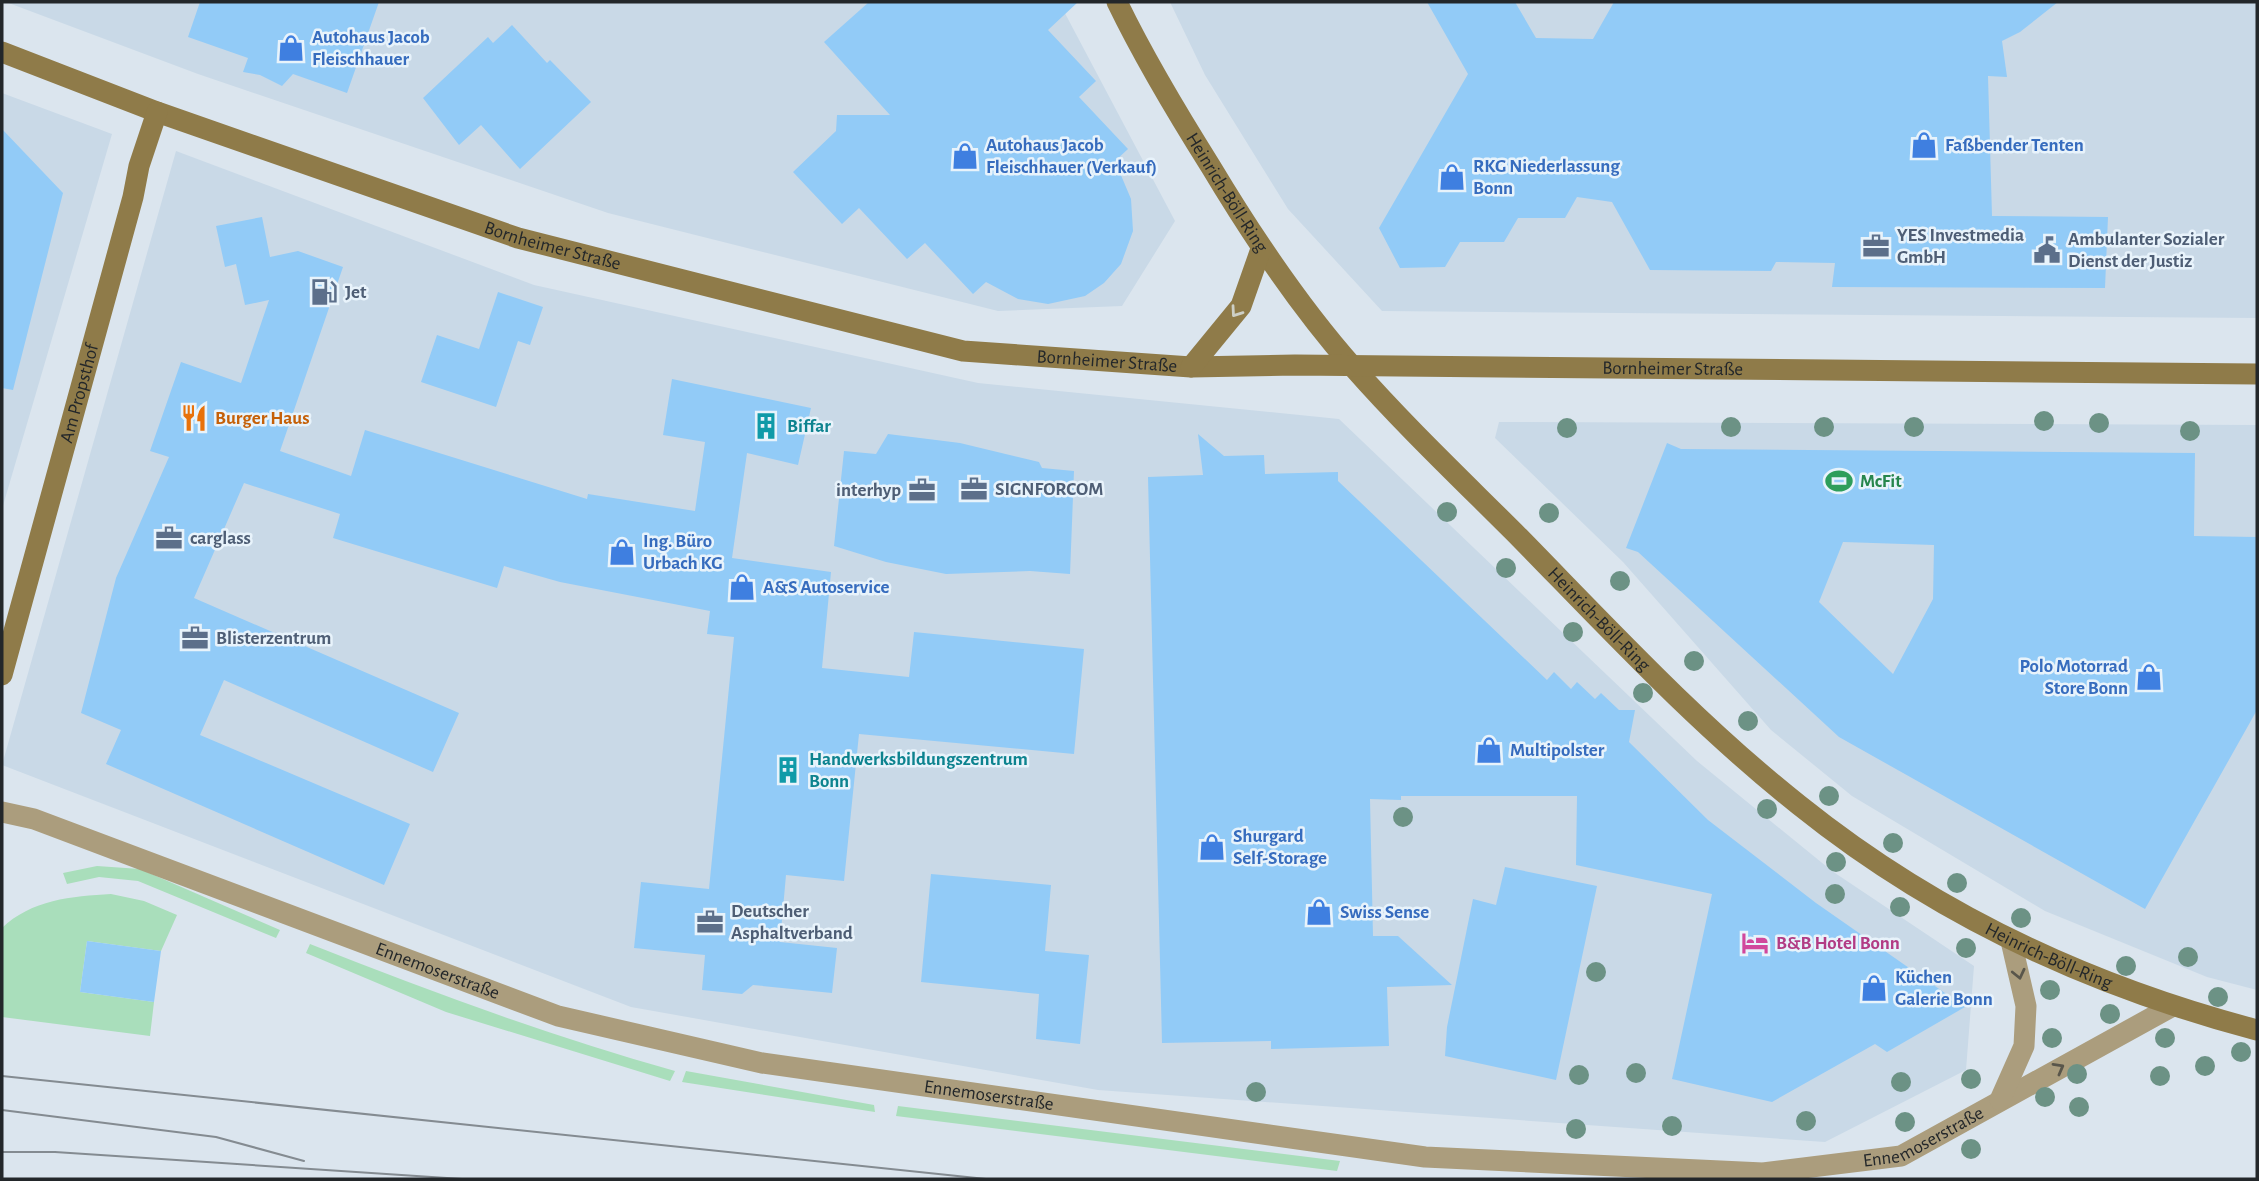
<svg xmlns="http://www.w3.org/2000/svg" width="2259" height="1181" font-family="'Alegreya Sans',sans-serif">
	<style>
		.built { fill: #c9d9e7 }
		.green { fill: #a9debb }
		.building { fill: #92cbf7; fill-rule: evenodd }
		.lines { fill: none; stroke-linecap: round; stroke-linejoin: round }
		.street { stroke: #ab9d7d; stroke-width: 21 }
		.secondary { stroke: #8f7b49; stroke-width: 21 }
		.tram { stroke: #848b91; stroke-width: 2 }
		.tree { fill: #6c9285 }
		.oneway { stroke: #cdcfc6 }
		.oneway2 { stroke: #59564b }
		.labels { text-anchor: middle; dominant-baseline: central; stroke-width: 5; stroke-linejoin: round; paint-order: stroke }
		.shop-label { font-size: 19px; font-weight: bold; fill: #366cbe; stroke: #e8f3fb; text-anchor: start }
		.street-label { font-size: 19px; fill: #23272a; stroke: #e8f3fb }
		.service-label { font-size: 19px; font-weight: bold; fill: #4e5e75; stroke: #e8f3fb; text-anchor: start }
		.food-label { font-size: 19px; font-weight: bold; fill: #c56008; stroke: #e8f3fb; text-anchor: start }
		.culture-label { font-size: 19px; font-weight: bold; fill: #0d838f; stroke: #e8f3fb; text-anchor: start }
		.leisure-label { font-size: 19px; font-weight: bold; fill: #27864d; stroke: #e8f3fb; text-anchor: start }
		.hotel-label { font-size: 19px; font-weight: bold; fill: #b23c85; stroke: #e8f3fb; text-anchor: start }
	</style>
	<rect width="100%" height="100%" fill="#dbe5ee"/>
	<!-- built -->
	<path class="built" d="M6 2H1059L1175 221 1122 306 998 311 608 213 198 74Z
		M1170 2H2257V318L1382 311 1288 209 1205 75Z
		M2 93 112 134 2 509Z
		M176 151 534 285 978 383 1339 419 1697 761 1832 871 1974 966 1966 1070 1825 1142 1098 1090 631 1007 2 765Z
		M1499 422 2257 425V990L2207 977 2045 911 1852 796 1771 730 1623 562 1495 438Z"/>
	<!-- green -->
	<path class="green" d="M97 866 140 869 280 930 276 938 138 881 99 877 67 884 63 873Z
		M111 894 144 901 177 915 161 951 87 941 80 992 154 1002 150 1036 2 1017V928C31 900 72 896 111 894Z
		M310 944C430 991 549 1036 675 1071L670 1081 446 1012 306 953Z
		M686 1071 874 1105 875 1112 682 1082Z
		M898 1106 1340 1161 1337 1171 896 1116Z"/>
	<!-- building -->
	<path class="building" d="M200 2H379L347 93 293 74 282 86 260 75 243 72 248 58 188 37Z
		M869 2H1078L1048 30 1096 81 1079 97 1128 149 1115 161 1131 199 1133 231 1121 264 1104 283 1085 296 1048 304 1018 299 986 282 973 294 925 243 907 259 859 208 842 224 793 172 836 131 837 115H890L824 42Z
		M1427 2H1515L1536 38 1593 39 1614 2H2058L2020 32 2002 41 2007 77 1988 76 1992 216 2108 217 2105 288 1832 287 1835 263 1776 262 1771 271 1650 270 1612 202 1577 197 1565 218H1518L1504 242H1460L1445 267 1400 268 1379 228 1468 74Z
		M512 25 547 63 550 60 591 102 520 169 481 125 459 145 423 98 488 37 493 43Z
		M2 129 63 193 13 390 2 388Z
		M262 217 270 257 298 251 343 267 280 451 351 476 365 430 587 499 588 494 695 511 705 442 663 435 672 379 811 408 798 465 747 453 732 558 831 572 822 668 909 677 914 632 1084 649 1074 754 859 734 844 881 786 875 780 942 837 948 832 993 753 985 742 994 702 990 705 955 634 948 641 882 709 889 734 637 707 634 710 611 560 582 504 566 497 588 333 538 340 514 244 483 194 598 459 713 433 772 224 680 200 735 410 824 384 885 106 764 121 730 81 713 116 578 169 457 150 451 181 362 241 383 269 300 245 305 236 264 225 267 216 226Z
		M498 292 543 307 530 345 518 341 496 407 421 382 437 335 479 349Z
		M888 434 960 443 1039 462 1042 468 1074 471 1070 574 1030 571 946 574 886 562 834 546 844 451 876 454Z
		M1198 434 1224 456 1264 455 1265 474 1338 472V481L1547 680 1554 672 1571 689 1577 682 1595 699 1601 693 1619 710H1635L1629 742 1708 820 1816 903 1965 1007 1887 1052 1875 1044 1772 1102 1672 1079 1712 894 1576 865 1577 796H1401V800L1370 799 1373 936H1398L1452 985 1387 987 1389 1046 1271 1049V1041L1162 1043 1148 477 1203 475Z
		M1667 443 1681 449 2195 453 2194 536 2257 537V710L2145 909 1839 737 1638 552 1626 548ZM1843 542 1934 545 1933 599 1893 674 1819 602Z
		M1505 867 1597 886 1556 1080 1445 1056 1447 1027 1473 899 1496 905Z
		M931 874 1051 885 1045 951 1089 955 1080 1044 1036 1039 1039 994 921 982Z
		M87 941 161 951 154 1002 80 992Z"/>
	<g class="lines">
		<!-- street -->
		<g class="street">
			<path id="s1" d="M2 812 34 819 558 1016 762 1063 1425 1157 1763 1173 1901 1156 2171 1007"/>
			<path d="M2000 1100 2024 1046 2026 1006 2011 941"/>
		</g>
		<!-- secondary -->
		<g class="secondary">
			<path id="s2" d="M1117 2C1145 60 1177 113 1211 167 1253 237 1299 306 1353 367 1405 426 1463 481 1519 537 1609 629 1698 725 1799 805 1936 915 2089 986 2257 1030"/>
			<path id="s3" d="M2 52 157 112 518 238 963 351 1191 367 1295 365 2257 374"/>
			<path d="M1191 367 1241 306 1261 249"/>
			<path id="s4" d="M2 675 133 197 139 166 157 112"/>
		</g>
		<!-- tram -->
		<path class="tram" d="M2 1076 986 1179
			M2 1110 216 1137 304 1161
			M2 1152H55L462 1179"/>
	</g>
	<!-- trees -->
	<g class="tree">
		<circle cx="2044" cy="421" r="10"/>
		<circle cx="2099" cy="423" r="10"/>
		<circle cx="1731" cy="427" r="10"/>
		<circle cx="1824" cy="427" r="10"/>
		<circle cx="1914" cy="427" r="10"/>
		<circle cx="1567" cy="428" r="10"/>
		<circle cx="2190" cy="431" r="10"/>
		<circle cx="1447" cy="512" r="10"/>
		<circle cx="1549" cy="513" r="10"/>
		<circle cx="1506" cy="568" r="10"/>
		<circle cx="1620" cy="581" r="10"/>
		<circle cx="1573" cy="632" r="10"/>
		<circle cx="1694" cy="661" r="10"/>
		<circle cx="1643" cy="693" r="10"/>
		<circle cx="1748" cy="721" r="10"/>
		<circle cx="1829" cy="796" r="10"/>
		<circle cx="1767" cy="809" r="10"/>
		<circle cx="1403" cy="817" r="10"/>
		<circle cx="1893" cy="843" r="10"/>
		<circle cx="1836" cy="862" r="10"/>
		<circle cx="1957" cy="883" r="10"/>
		<circle cx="1835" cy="894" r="10"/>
		<circle cx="1900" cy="907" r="10"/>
		<circle cx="2021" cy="918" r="10"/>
		<circle cx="1966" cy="948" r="10"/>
		<circle cx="2188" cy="957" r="10"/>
		<circle cx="2126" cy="966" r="10"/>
		<circle cx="1596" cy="972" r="10"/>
		<circle cx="2050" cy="990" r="10"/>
		<circle cx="2218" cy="997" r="10"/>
		<circle cx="2110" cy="1014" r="10"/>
		<circle cx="2052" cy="1038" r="10"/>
		<circle cx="2165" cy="1038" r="10"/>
		<circle cx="2241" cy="1052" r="10"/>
		<circle cx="2205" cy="1066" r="10"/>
		<circle cx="1636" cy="1073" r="10"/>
		<circle cx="2077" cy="1074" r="10"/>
		<circle cx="1579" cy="1075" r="10"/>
		<circle cx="2160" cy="1076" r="10"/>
		<circle cx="1971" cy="1079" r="10"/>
		<circle cx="1901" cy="1082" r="10"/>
		<circle cx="1256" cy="1092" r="10"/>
		<circle cx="2045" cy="1097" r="10"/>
		<circle cx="2079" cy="1107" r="10"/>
		<circle cx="1806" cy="1121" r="10"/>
		<circle cx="1905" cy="1122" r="10"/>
		<circle cx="1672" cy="1126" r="10"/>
		<circle cx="1576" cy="1129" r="10"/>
		<circle cx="1971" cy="1149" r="10"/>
	</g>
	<!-- one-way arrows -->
	<defs><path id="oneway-chevron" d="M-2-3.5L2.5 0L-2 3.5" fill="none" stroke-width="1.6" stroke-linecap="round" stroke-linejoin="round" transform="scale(1.75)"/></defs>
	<use class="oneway" href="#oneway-chevron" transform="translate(1236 312) rotate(125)"/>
	<g class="oneway2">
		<use href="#oneway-chevron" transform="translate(2019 974) rotate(77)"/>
		<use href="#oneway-chevron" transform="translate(2059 1068) rotate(-29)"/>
	</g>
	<!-- icons -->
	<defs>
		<symbol id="shop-bare" viewBox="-9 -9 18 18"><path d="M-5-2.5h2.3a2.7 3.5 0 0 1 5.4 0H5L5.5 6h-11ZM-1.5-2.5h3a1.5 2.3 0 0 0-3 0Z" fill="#3f7fe0" stroke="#e8f3fb" stroke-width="2.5" paint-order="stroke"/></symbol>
		<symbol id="office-bare" viewBox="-9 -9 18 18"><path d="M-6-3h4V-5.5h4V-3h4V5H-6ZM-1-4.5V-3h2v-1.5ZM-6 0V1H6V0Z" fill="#5c6f8a" stroke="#e8f3fb" stroke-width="2.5" paint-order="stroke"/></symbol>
		<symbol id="civic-bare" viewBox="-9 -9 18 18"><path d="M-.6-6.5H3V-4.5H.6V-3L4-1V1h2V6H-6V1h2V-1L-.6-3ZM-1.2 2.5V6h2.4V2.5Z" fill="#5c6f8a" stroke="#e8f3fb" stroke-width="2.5" paint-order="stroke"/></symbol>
		<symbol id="fuel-bare" viewBox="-9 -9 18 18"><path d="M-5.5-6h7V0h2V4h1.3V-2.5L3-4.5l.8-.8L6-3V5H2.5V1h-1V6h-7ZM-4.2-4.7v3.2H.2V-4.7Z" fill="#5c6f8a" stroke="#e8f3fb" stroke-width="2.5" paint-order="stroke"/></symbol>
		<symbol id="restaurant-bare" viewBox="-9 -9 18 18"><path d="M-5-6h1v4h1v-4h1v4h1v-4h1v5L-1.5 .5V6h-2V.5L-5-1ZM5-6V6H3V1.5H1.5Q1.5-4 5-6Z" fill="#e8710a" stroke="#e8f3fb" stroke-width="2.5" paint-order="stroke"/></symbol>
		<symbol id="building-bare" viewBox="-9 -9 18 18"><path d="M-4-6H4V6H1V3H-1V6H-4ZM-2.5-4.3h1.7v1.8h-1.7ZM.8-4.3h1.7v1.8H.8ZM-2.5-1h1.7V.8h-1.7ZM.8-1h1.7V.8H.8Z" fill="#0f9aa8" stroke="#e8f3fb" stroke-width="2.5" paint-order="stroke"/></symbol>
		<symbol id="stadium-bare" viewBox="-9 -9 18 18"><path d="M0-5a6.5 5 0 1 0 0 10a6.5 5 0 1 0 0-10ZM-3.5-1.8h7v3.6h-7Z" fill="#2e9e5b" stroke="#e8f3fb" stroke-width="2.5" paint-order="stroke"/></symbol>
		<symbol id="hotel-bare" viewBox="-9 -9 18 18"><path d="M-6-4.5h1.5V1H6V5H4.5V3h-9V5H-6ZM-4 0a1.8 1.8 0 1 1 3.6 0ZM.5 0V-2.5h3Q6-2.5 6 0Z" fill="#d1479c" stroke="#e8f3fb" stroke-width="2.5" paint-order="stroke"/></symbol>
	</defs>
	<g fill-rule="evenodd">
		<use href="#shop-bare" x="272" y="29" width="38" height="38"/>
		<use href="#shop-bare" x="1905" y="126" width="38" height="38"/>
		<use href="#shop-bare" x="946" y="137" width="38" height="38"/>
		<use href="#shop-bare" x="1433" y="158" width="38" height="38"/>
		<use href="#office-bare" x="1857" y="227" width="38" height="38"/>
		<use href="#civic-bare" x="2028" y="231" width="38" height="38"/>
		<use href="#fuel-bare" x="305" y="273" width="38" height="38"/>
		<use href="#restaurant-bare" x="175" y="399" width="38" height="38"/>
		<use href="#building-bare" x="747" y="407" width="38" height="38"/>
		<use href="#stadium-bare" x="1820" y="462" width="38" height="38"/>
		<use href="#office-bare" x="955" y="470" width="38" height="38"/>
		<use href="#office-bare" x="903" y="471" width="38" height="38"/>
		<use href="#office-bare" x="150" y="519" width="38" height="38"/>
		<use href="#shop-bare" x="603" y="533" width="38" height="38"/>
		<use href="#shop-bare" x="723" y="568" width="38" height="38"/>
		<use href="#office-bare" x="176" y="619" width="38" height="38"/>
		<use href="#shop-bare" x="2130" y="658" width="38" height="38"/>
		<use href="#shop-bare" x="1470" y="731" width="38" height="38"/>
		<use href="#building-bare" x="769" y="751" width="38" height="38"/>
		<use href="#shop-bare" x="1193" y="828" width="38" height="38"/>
		<use href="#shop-bare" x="1300" y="893" width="38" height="38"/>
		<use href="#office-bare" x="691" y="903" width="38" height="38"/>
		<use href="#hotel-bare" x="1736" y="924" width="38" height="38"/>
		<use href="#shop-bare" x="1855" y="969" width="38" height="38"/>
	</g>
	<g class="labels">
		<!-- shop labels -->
		<g class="shop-label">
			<text x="312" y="37">Autohaus Jacob<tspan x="312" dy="22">Fleischhauer</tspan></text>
			<text x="986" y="145">Autohaus Jacob<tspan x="986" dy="22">Fleischhauer (Verkauf)</tspan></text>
			<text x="1945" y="145">Faßbender Tenten</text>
			<text x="1473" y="166">RKG Niederlassung<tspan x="1473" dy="22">Bonn</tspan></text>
			<text x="643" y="541">Ing. Büro<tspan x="643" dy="22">Urbach KG</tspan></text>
			<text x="763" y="587">A&amp;S Autoservice</text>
			<text x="2128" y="666" text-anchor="end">Polo Motorrad<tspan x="2128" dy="22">Store Bonn</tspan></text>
			<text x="1510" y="750">Multipolster</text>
			<text x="1233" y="836">Shurgard<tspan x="1233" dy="22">Self-Storage</tspan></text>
			<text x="1340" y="912">Swiss Sense</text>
			<text x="1895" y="977">Küchen<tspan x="1895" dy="22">Galerie Bonn</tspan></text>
		</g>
		<!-- street labels -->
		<g class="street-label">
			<text stroke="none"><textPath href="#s2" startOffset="220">Heinrich-Böll-Ring</textPath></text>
			<text stroke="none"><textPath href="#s3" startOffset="584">Bornheimer Straße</textPath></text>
			<text stroke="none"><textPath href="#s3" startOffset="1152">Bornheimer Straße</textPath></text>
			<text stroke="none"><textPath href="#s3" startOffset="1718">Bornheimer Straße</textPath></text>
			<text stroke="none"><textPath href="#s4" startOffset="292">Am Propsthof</textPath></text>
			<text stroke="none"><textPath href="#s2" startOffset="788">Heinrich-Böll-Ring</textPath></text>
			<text stroke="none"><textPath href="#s2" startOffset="1354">Heinrich-Böll-Ring</textPath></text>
			<text stroke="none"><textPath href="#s1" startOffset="464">Ennemoserstraße</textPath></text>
			<text stroke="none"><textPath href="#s1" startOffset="1031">Ennemoserstraße</textPath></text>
			<text stroke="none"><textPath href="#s1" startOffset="1976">Ennemoserstraße</textPath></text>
		</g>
		<!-- service labels -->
		<g class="service-label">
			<text x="1897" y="235">YES Investmedia<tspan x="1897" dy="22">GmbH</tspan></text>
			<text x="2068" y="239">Ambulanter Sozialer<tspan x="2068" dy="22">Dienst der Justiz</tspan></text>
			<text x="345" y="292">Jet</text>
			<text x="995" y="489">SIGNFORCOM</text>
			<text x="901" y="490" text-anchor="end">interhyp</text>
			<text x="190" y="538">carglass</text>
			<text x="216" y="638">Blisterzentrum</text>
			<text x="731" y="911">Deutscher<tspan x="731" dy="22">Asphaltverband</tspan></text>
		</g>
		<!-- food labels -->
		<g class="food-label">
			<text x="215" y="418">Burger Haus</text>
		</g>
		<!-- culture labels -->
		<g class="culture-label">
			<text x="787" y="426">Biffar</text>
			<text x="809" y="759">Handwerksbildungszentrum<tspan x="809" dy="22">Bonn</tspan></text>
		</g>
		<!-- leisure labels -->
		<g class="leisure-label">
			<text x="1860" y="481">McFit</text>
		</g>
		<!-- hotel labels -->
		<g class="hotel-label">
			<text x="1776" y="943">B&amp;B Hotel Bonn</text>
		</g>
	</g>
	<!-- border -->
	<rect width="2259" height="1181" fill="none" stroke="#23272a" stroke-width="7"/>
</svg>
